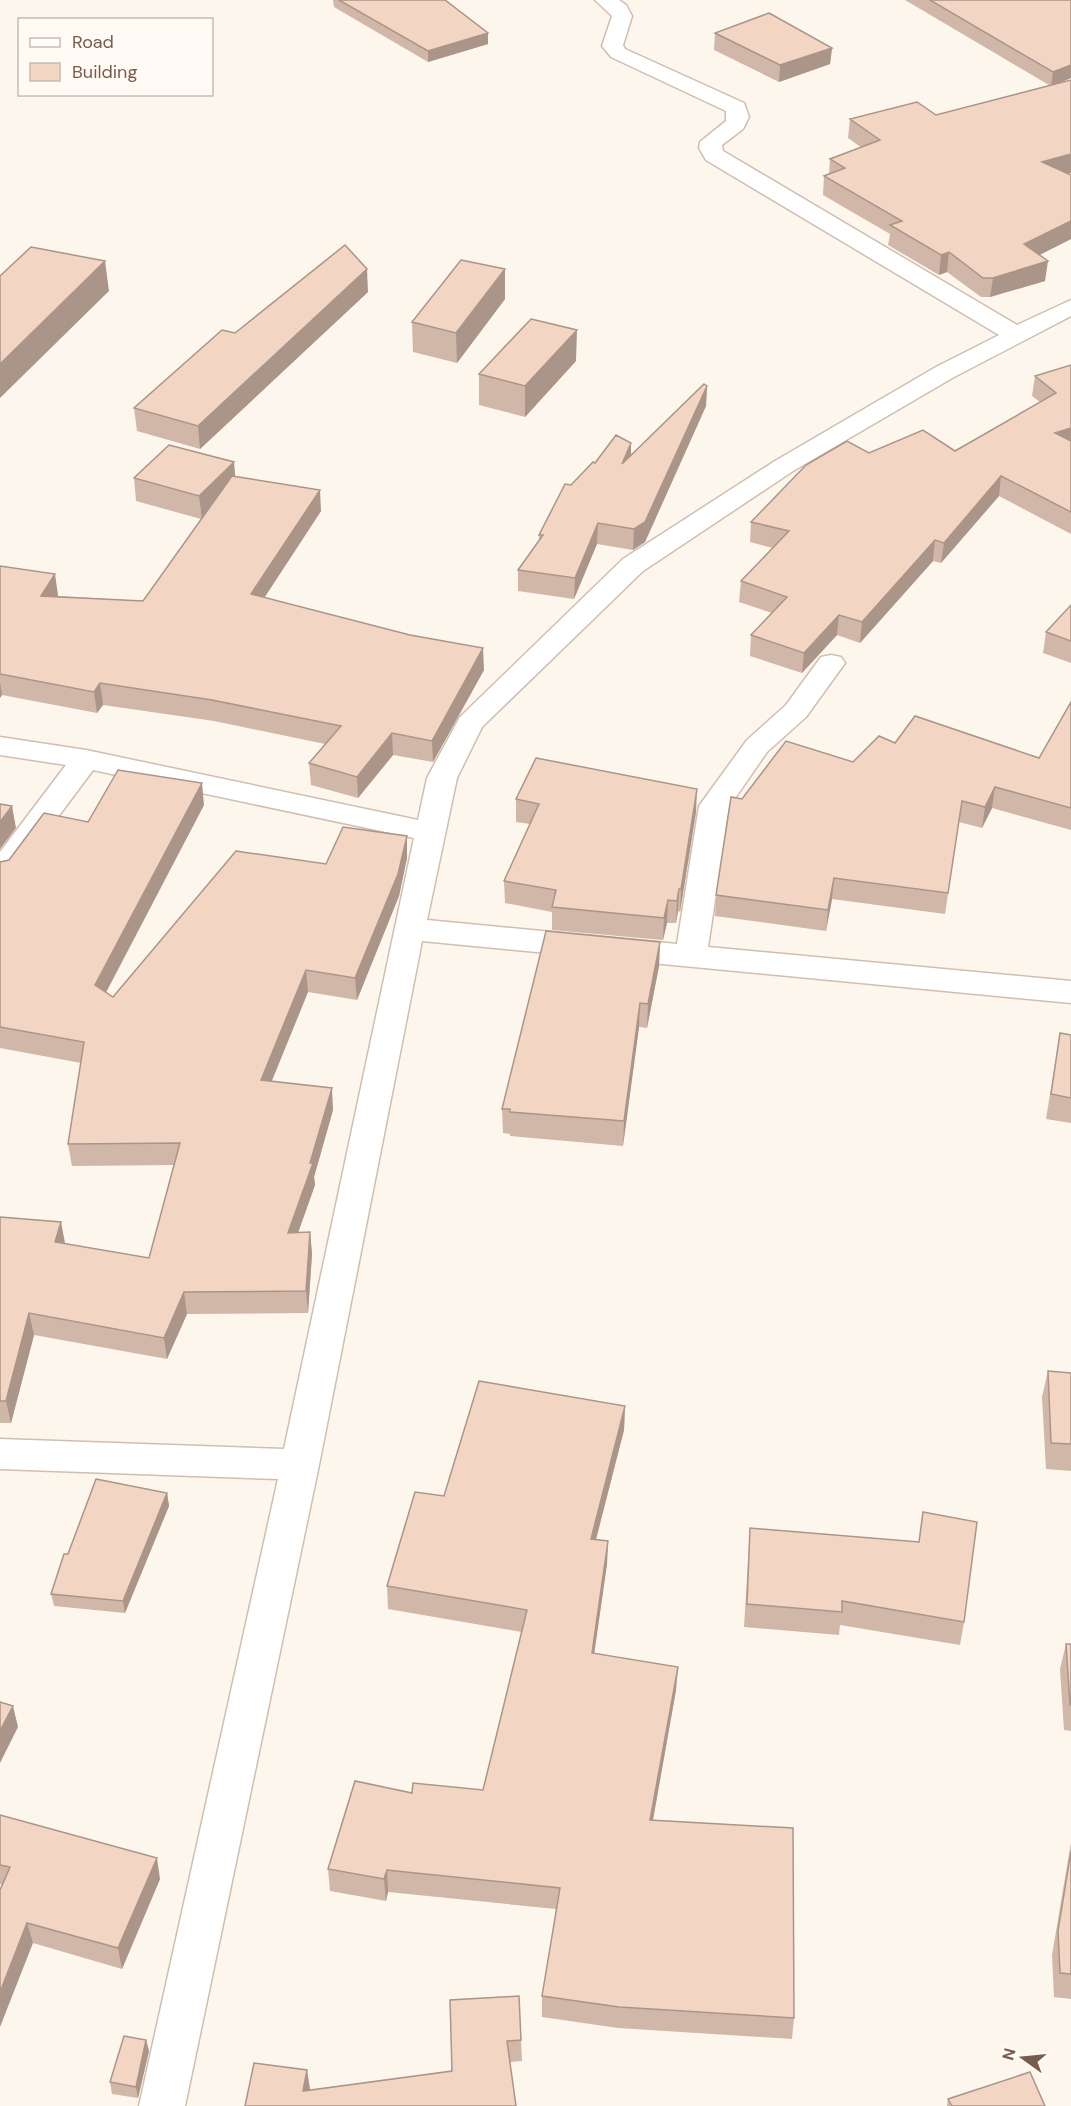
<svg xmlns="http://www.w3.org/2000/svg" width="1071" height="2106" font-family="'DM Sans',sans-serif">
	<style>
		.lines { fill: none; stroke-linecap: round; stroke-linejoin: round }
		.street-casing { stroke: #d1beb0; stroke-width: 3 }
		.street { fill: #fff; fill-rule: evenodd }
		.wall { fill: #d1b7a8 }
		.shaded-wall { fill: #aa9588 }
		.building { fill: #f3d5c3; stroke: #aa9588; stroke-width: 1.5 }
	</style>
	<rect width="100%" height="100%" fill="#fdf6ec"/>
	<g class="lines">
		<defs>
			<path id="street" d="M595 0H619L626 5 632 16 623 45 625 49 744 103 749 117 743 129 722 145 723 151 1017 325 1071 300V316L954 377 793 471 643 571 482 727 457 778 427 920 677 944 699 806 747 740 786 705 821 657 831 655 841 657 845 663 806 717 767 752 729 807 708 947 1071 981V1003L422 941 319 1465 185 2106H139L278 1479 0 1469V1439L284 1449 414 838 93 770 11 880 0 883V852L66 765 0 755V737L86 750 418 820 427 778 460 717 623 559 775 461 936 367 999 335 706 160 699 148 700 142 726 121V111L611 57 602 46 612 16Z"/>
		</defs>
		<!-- street casing -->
		<use href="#street" class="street-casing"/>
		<!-- street -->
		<use href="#street" class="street"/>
	</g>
	<!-- wall -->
	<path class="wall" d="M333 0H445L488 44 428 62 334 7Z
		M905 0H1071V78L1062 82 1071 80V173L1068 174 1071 239 1039 255 1045 281 990 297H981L947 272 939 275 888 245 890 234 823 195 824 176 829 174 830 159 862 148 848 138 850 119 936 115 1049 85Z
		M715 33 832 48 830 64 779 82 714 50Z
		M368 292 200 449 137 431 134 408 235 333Z
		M505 299 457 363 413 352 412 322Z
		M576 361 525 417 479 405V374Z
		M1071 365V534L999 496 941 563 933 561 860 643 837 635 802 673 750 656 751 635 772 613 739 602 741 581 773 548 750 542 751 522 869 453 955 451 1040 402 1032 396 1035 376Z
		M707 386 706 406 645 542 633 550 597 544 574 599 518 591V570L539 541V535L571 485 595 463 631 443V456Z
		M235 476 321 511 264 598 484 670 433 762 393 755 358 798 311 785 309 763 325 744 214 721 103 705 97 713 2 695 0 698V566L58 595 57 596 143 601 201 519 136 501 134 478Z
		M1071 605V663L1043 653 1046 632Z
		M1071 702V830L992 808 982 828 959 822 945 914 832 899 826 931 715 916 716 895 742 799 853 762 895 743 1039 758Z
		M516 799 696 812 680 912 678 911 676 923H667L663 940 552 930V912L505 903 504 881 530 824 516 822Z
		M204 805 106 993 113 997 326 864 407 836V858L399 896 357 1000 308 992 272 1081 333 1110 314 1177 315 1185 298 1233 310 1232 312 1254 308 1313 187 1314 167 1359 34 1335 11 1423H0V1217L65 1243 149 1258 174 1165 72 1166 68 1144 81 1063 0 1048V862L9 860 88 822Z
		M660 942 659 966 647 1028 639 1027 623 1146 510 1136V1134L503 1133 502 1109Z
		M1060 1033 1071 1035V1123L1046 1119Z
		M1048 1371 1071 1373V1471L1046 1469 1042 1397Z
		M625 1406 624 1430 596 1540 608 1541 607 1564 594 1654 676 1690 653 1820 794 2018 792 2039 618 2028 542 2017V1996L556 1909 388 1892 386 1901 330 1891 328 1869 412 1793 483 1790 522 1632 388 1609 387 1586 444 1496Z
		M167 1493 169 1506 125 1613 54 1606 51 1594 68 1554Z
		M923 1512 964 1622 960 1645 840 1625 839 1635 744 1627 750 1528 919 1542Z
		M1066 1644H1071V1731L1064 1730 1060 1669Z
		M0 1815 160 1879 122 1969 33 1943 2 1885 0 1884Z
		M1071 1842V1999L1054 1997 1052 1955Z
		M450 2000 521 2040 522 2061 510 2062 245 2106 307 2070 310 2090 452 2071Z
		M146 2040 149 2051 138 2098 112 2094 110 2082Z
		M948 2099 1045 2106H947Z"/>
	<!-- shaded-wall -->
	<path class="shaded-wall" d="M488 33V44L428 62V51Z
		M832 48 830 64 779 82 780 65Z
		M1071 65V78L1051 86 1053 72Z
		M1071 154V173L1040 181 1042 162Z
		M1071 221V239L1022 264 1024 244Z
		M949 252 947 272 939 275 941 255Z
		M105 261 109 291 0 398V364Z
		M1048 261 1045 281 990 297 993 278Z
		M367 269 368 292 200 449 198 426Z
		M505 269V299L457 363 456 333Z
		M577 330 576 361 525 417V386Z
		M707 386 706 406 645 542 633 550 634 529Z
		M1071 428V447L1055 433Z
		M631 443V464H622Z
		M234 462 236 485 202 519 199 496Z
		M1001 476 999 496 941 563 944 543Z
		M320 490 321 511 253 615 251 594Z
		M598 523 597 544 574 599 575 578Z
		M935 540 933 561 860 643 862 622Z
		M55 574 58 595 44 617 41 596Z
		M839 615 837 635 802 673 804 653Z
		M483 648 484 670 433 762 432 741Z
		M0 682 2 695 0 698Z
		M100 683 103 705 97 713 94 692Z
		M392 733 393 755 358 798 357 777Z
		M202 783 204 805 98 1007 95 985Z
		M995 787 992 808 982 828 985 807Z
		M697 789 696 812 680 912 681 889Z
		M12 806 16 828 0 849V822Z
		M407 836V858L399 896 357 1000 355 978Z
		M834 878 832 899 826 931 828 910Z
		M679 889 678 911 676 923 677 901Z
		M668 900 667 923 663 940 664 918Z
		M660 942 659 966 647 1028 648 1004Z
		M306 970 308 992 263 1102 261 1080Z
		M640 1003 639 1027 623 1146 624 1121Z
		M332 1088 333 1110 314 1177 315 1185 290 1255 288 1233 310 1163Z
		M61 1222 65 1243 55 1242Z
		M310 1232 312 1254 308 1313 306 1291Z
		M184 1292 187 1314 167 1359 164 1338Z
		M29 1313 34 1335 11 1423 6 1401Z
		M625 1406 624 1430 590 1562 591 1539Z
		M167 1493 169 1506 125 1613 123 1601Z
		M608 1541 607 1564 591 1676 592 1653Z
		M678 1667 676 1690 649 1842 650 1820Z
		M13 1706 18 1727 0 1763V1731Z
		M157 1858 160 1879 122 1969 118 1948Z
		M387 1870 388 1892 386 1901 384 1879Z
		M27 1923 33 1943 0 2027V1992Z
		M146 2040 149 2051 138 2098 136 2087Z
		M307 2070 310 2090 303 2091Z"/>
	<!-- building -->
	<path class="building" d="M339 0H445L488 33 428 51Z
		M930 0H1071V65L1053 72Z
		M769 13 832 48 780 65 715 33Z
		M1071 80V154L1042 162 1071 175V221L1024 244 1048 261 993 278H983L949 252 941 255 890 225 902 221 824 176 845 168 830 159 880 140 850 119 917 102 936 115Z
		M345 245 367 269 198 426 134 408 222 330 235 333Z
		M31 247 105 261 0 364V276Z
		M461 260 505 269 456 333 412 322Z
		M531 319 577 330 525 386 479 374Z
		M1071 365V428L1055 433 1071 441V512L1001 476 944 543 935 540 862 622 839 615 804 653 751 635 787 597 741 581 789 531 751 522 806 465 847 441 869 453 923 430 955 451 1056 393 1035 376Z
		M704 384 707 386 645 522 634 529 598 523 575 578 518 570 543 535H539L565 484 571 485 593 462 595 463 616 435 631 443 622 464Z
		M169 445 234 462 199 496 134 478Z
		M232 476 320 490 251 594 410 635 483 648 432 741 392 733 357 777 309 763 341 726 212 700 100 683 94 692 0 674V566L55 574 41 596 143 601Z
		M1071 605V641L1046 632Z
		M1071 702V808L995 787 985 807 962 801 948 893 834 878 828 910 716 895 731 797 742 799 786 741 853 762 879 736 895 743 915 716 1039 758Z
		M536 758 697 789 681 889H679L677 901 668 900 664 918 552 907 556 890 504 881 539 804 516 799Z
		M118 770 202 783 95 985 113 997 236 851 326 864 343 827 407 836 398 874 355 978 306 970 261 1080 332 1088 310 1163H313L288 1233 310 1232 306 1291 184 1292 164 1338 29 1313 6 1401H0V1217L61 1222 55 1242 149 1258 180 1143 68 1144 84 1042 0 1027V862L9 860 44 813 88 822Z
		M0 804 12 806 0 822Z
		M546 931 660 942 648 1004 640 1003 624 1121 510 1112V1109H502Z
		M1060 1033 1071 1035V1098L1051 1094Z
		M1048 1371 1071 1373V1444L1051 1443Z
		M479 1381 625 1406 591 1539 608 1541 592 1653 678 1667 650 1820 793 1828 794 2018 619 2007 542 1996 560 1888 387 1870 384 1879 328 1869 355 1781 412 1793 413 1783 483 1790 527 1610 387 1586 415 1492 444 1496Z
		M96 1479 167 1493 123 1601 51 1594 64 1554H68Z
		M923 1512 977 1522 964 1622 842 1601V1612L747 1604 750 1528 919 1542Z
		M1066 1644H1071V1705H1070Z
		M0 1702 13 1706 0 1731Z
		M0 1815 157 1858 118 1948 27 1923 0 1992V1890L10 1867 0 1865Z
		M1071 1851V1974L1060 1973 1058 1931Z
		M519 1996 521 2040 507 2041 516 2106H245L254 2063 307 2070 303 2091 452 2071 450 2000Z
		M124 2036 146 2040 136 2087 110 2082Z
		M1030 2072 1045 2106H952L948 2099Z"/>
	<!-- legend -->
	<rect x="18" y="18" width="195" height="78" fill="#fffaf3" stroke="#cabbb1" stroke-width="1.5"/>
	<rect x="30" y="38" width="30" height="9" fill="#ffffff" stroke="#cabbb1" stroke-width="1.5"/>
	<text x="72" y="48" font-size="18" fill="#7a5c4d">Road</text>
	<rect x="30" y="63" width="30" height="18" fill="#f3d5c3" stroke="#cabbb1" stroke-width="1.5"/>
	<text x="72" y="78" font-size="18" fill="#7a5c4d">Building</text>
	<!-- north arrow -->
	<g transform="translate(1023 2058) rotate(285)" stroke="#fffaf3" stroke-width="4.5" paint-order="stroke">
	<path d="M0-4.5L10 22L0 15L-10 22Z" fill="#7a5c4d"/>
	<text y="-9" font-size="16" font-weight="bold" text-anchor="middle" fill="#7a5c4d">N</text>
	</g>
</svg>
